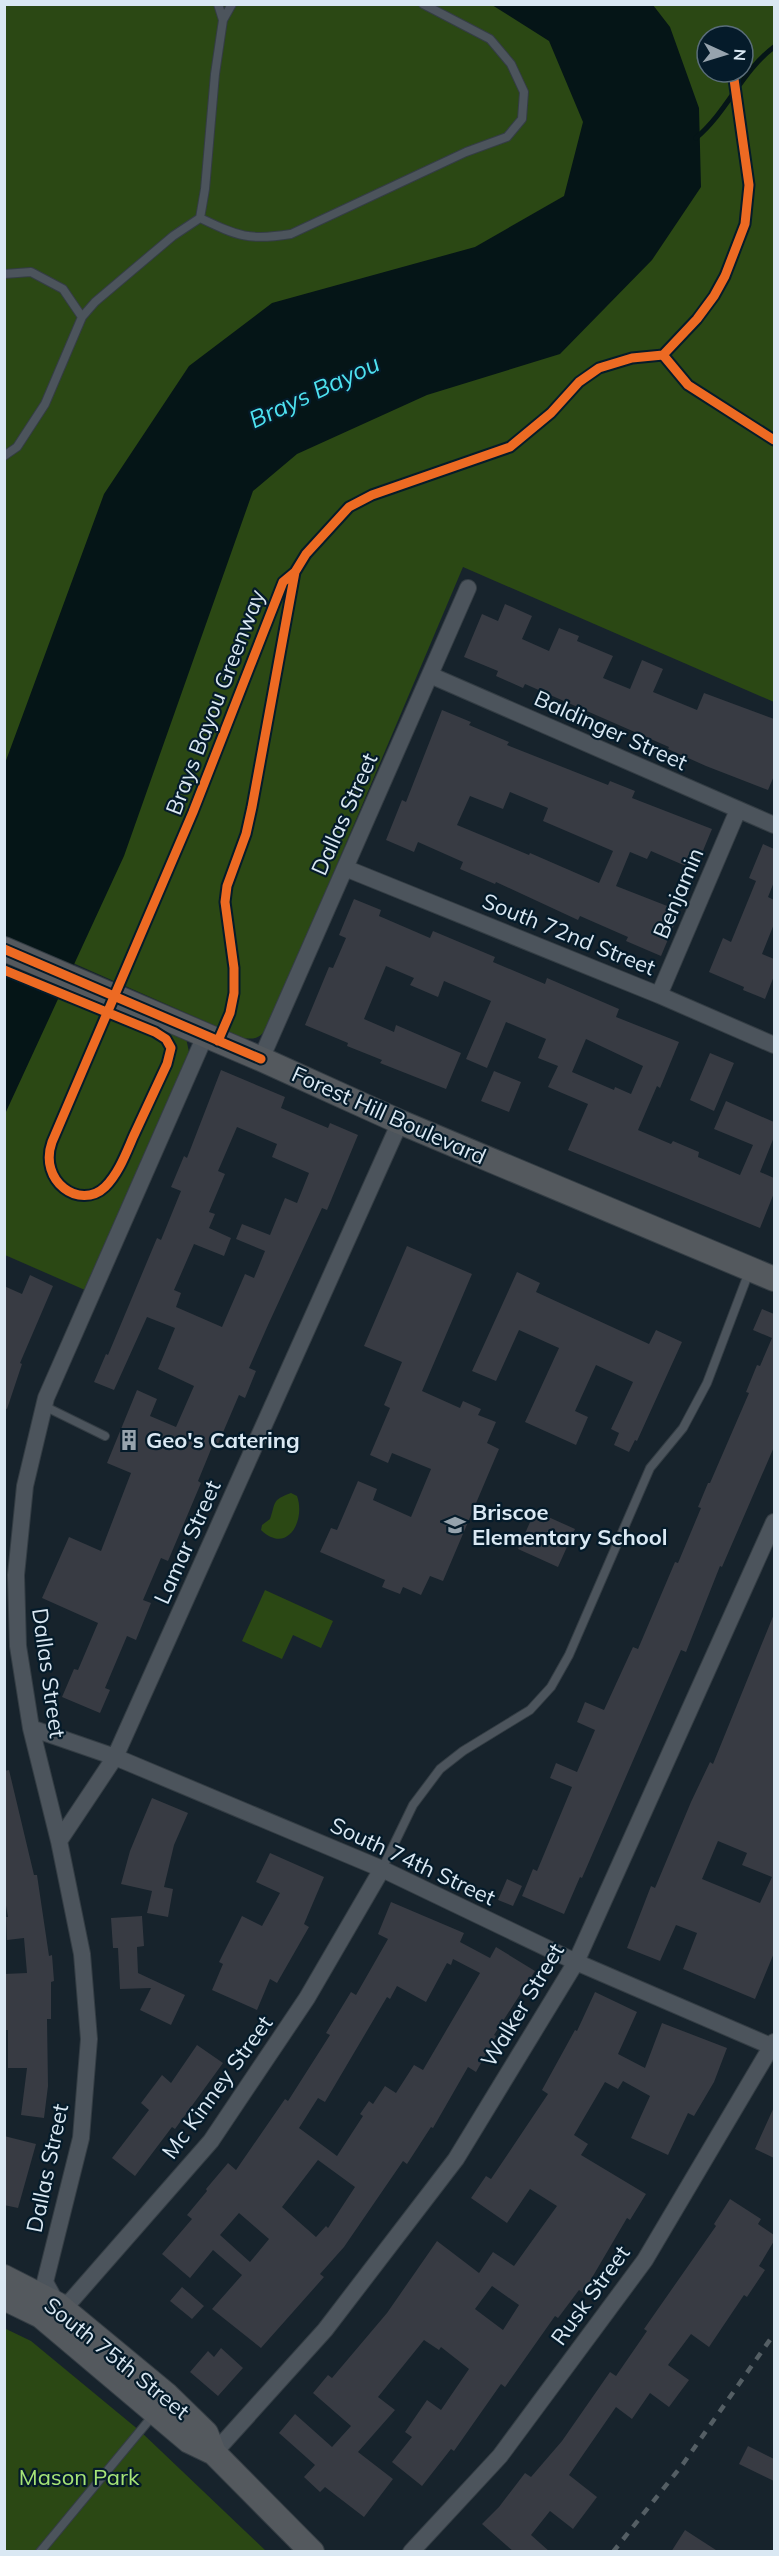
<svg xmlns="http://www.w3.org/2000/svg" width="779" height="2556" font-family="Mulish,sans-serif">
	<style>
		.green { fill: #2b4814; fill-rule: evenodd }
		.water { fill: #051517 }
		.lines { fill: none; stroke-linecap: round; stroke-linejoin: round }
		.stream { stroke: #051517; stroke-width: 5 }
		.building { fill: #383b43; fill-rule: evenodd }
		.lane-casing { stroke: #343d44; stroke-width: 10 }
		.street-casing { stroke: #343d44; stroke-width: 18 }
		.secondary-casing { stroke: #343d44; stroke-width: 26 }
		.lane { stroke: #4c545c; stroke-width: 8 }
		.street { stroke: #4c545c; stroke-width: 16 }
		.secondary { stroke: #54595e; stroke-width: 24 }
		.rail { stroke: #545e64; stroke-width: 4.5; stroke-dasharray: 8 8; stroke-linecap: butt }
		.cycleway-casing { stroke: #051b2a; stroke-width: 13 }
		.cycleway { stroke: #ed6a23; stroke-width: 9 }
		.labels { text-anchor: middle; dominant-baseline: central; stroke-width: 4.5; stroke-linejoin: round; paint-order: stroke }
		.street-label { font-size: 22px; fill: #dae8f3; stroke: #051b2a }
		.poi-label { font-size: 22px; font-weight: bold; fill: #dae8f3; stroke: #051b2a; text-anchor: start }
		.park-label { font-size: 22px; fill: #a7e577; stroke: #051b2a }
		.water-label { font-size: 24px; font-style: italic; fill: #4ee2f0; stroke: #051b2a }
	</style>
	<rect width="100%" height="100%" fill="#17232c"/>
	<!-- green -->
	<path class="green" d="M4 5H774V702L463 567 269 1025C261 1037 257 1040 243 1038L5 933ZM707 36H743V72H707Z
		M4 961 186 1038 189 1052 179 1080 85 1290 5 1255Z
		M291 1493 297 1496C306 1521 287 1555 261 1530L262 1525 270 1519C276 1503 271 1500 291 1493Z
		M265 1590 333 1621 321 1648 293 1635 282 1659 242 1641Z
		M4 2328 31 2341 140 2431 266 2551H5Z"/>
	<!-- water -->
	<path class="water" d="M492 5H653L670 27 699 108 701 187 652 260 560 354 427 395 297 454 253 491 124 856 5 1114 4 766 104 494 189 366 272 303 475 247 564 196 583 122 549 41Z"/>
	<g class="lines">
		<!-- stream -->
		<path class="stream" d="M696 138C728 111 741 72 774 47"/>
	</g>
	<!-- building -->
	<path class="building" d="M505 604 532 616 522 639 549 651 559 628 579 636 577 641 613 656 603 678 630 689 642 660 663 669 653 692 697 710 704 693 774 719V776L768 790 706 766 668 749 669 747 525 684 523 688 496 676 498 671 464 657 482 614 498 621Z
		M442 710 471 722 469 725 509 742 507 745 608 785 610 781 635 791 632 798 712 829 695 870 651 851 647 859 630 852 616 886 680 911 661 956 626 941 628 937 580 916 578 920 496 882 495 884 460 869 463 862 418 842 414 852 386 840 402 800 406 802ZM510 792 548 808 543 821 613 851 599 883 530 853 529 855 457 825 470 796 503 809Z
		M763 844 774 849V882L768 897 774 900V924L762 954 774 959V976L765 999 743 990 744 987 709 972 723 938 731 942 756 881 749 878Z
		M354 899 381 910 379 916 430 938 433 931 495 957 493 962 545 984 547 978 619 1009 616 1017 679 1042 660 1088 657 1086 638 1130 671 1144 673 1141 699 1152 698 1157 740 1175 753 1145 714 1129 726 1101 774 1122V1137L760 1172 774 1178V1193L760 1228 568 1150 588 1104 548 1087 558 1066 538 1058 546 1039 506 1022 487 1068 466 1059 491 1001 444 981 438 997 410 985 414 978 386 966 364 1019 394 1032 396 1025 461 1053 446 1089 380 1063 382 1060 347 1046 348 1043 305 1025 329 967 333 968 346 938 339 935ZM586 1039 643 1066 631 1094 615 1087 614 1090 572 1072Z
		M710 1053 734 1063 714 1111 690 1100Z
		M221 1070 285 1097 281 1108 328 1128 330 1123 358 1135 327 1210 322 1208 268 1325 249 1368 256 1371 245 1398 239 1395 218 1444 214 1442 198 1481 201 1483 168 1561 161 1558 143 1600 151 1603 136 1640 127 1636 105 1688 110 1690 100 1713 62 1697 74 1669 78 1670 98 1623 42 1598 69 1537 101 1551 131 1473 107 1463 137 1390 157 1399 150 1416 176 1427 194 1386 158 1369 175 1328 147 1317 114 1390 94 1382 106 1354 108 1355 157 1238 161 1240 181 1191 171 1187 184 1156 187 1158ZM237 1127 277 1144 272 1157 309 1173 297 1203 285 1198 270 1235 242 1224 236 1239 265 1251 254 1278 245 1274 222 1327 176 1307 181 1293 174 1290 194 1244 224 1256 231 1238 209 1228 215 1214 209 1212 225 1174 218 1171Z
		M494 1071 521 1082 509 1112 481 1101Z
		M407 1246 472 1274 422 1391 460 1408 463 1401 481 1409 478 1415 496 1422 487 1443 499 1449 443 1581 430 1576 421 1595 403 1587 400 1594 382 1587 385 1580 320 1552 331 1528 337 1530 358 1481 377 1489 373 1500 411 1517 431 1469 392 1453 388 1463 370 1455 390 1408 384 1405 402 1362 364 1346Z
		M517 1272 540 1283 536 1292 649 1344 656 1330 682 1342 637 1441 635 1440 629 1452 614 1445 619 1433 611 1429 633 1382 596 1365 575 1411 588 1417 576 1445 525 1422 559 1348 519 1330 496 1381 472 1371Z
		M30 1275 53 1286 20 1363 22 1364 7 1409 4 1408V1286L22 1294Z
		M762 1309 774 1314V1447L722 1567 720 1566 686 1652 681 1650 582 1878 580 1877 564 1914 522 1896 533 1869 537 1871 572 1787 550 1778 556 1763 577 1772 595 1730 577 1722 585 1702 604 1710 633 1647 638 1649 675 1562 678 1563 701 1508 698 1507 708 1483H710L749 1393 746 1392 757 1365 760 1366 772 1338 753 1330Z
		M535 1511 575 1529 558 1567 518 1549Z
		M774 1614V1953L755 1999 683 1969 697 1933 676 1925 660 1961 627 1948 651 1886 655 1888 691 1802 710 1762 713 1764ZM718 1841 747 1853 742 1865 772 1877 760 1903 702 1879Z
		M9 1770 34 1875H37L49 1956 52 1955 54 1981 51 1982V2019H47L48 2086 44 2118 21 2115 27 2068H8V2030H4V1974L27 1973 24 1938 7 1940 6 1917H8L4 1894V1771Z
		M152 1798 188 1813 174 1845 164 1887 173 1889 168 1917 147 1913 152 1891 121 1884 130 1851Z
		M270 1853 324 1877 304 1924 309 1927 277 1983 270 1979 257 2010 212 1990 223 1964 219 1962 242 1916 262 1926 280 1893 256 1882Z
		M507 1879 522 1886 513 1906 498 1900Z
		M391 1902 464 1933 460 1942 490 1958 496 1947 535 1971 494 2035 496 2036 476 2072 468 2067 433 2128 431 2127 407 2164 403 2161 344 2247 320 2274 324 2277 261 2348 212 2309 242 2275 213 2250 190 2278 162 2254 192 2219 187 2215 207 2191 206 2189 228 2163 236 2170 285 2099 288 2101 330 2035 326 2033 351 1992 356 1995 388 1939 378 1934ZM453 1959 480 1973 423 2070 414 2065 396 2093 385 2086 373 2104 369 2101 360 2114 363 2116 337 2156 299 2128 318 2098 325 2102 387 1997 390 1999 397 1986 426 2002 447 1963 451 1965ZM318 2160 355 2187 328 2228 326 2226 316 2237 282 2207ZM239 2213 269 2239 250 2262 220 2235Z
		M142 1916 144 1946 137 1947 138 1973 185 1995 171 2025 140 2010 151 1988 120 1989 118 1948H113L111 1918Z
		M595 1992 637 2012 618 2054 645 2068 662 2023 727 2048 714 2082 694 2116 688 2113 668 2155 631 2138 650 2096 623 2081 618 2089 605 2082 574 2135 588 2144 581 2155 646 2194 630 2220 627 2218 583 2293 579 2290 558 2318 555 2316 505 2387 501 2384 454 2451 451 2449 422 2486 392 2462 412 2437 405 2432 427 2400 441 2410 469 2369 441 2347 439 2350 424 2340 378 2397 395 2410 358 2452 393 2479 364 2517 325 2487 320 2492 304 2477 315 2465 279 2433 295 2414 332 2447 351 2426 313 2393 328 2375 332 2378 387 2313 437 2241 479 2273 493 2252 514 2266 557 2206 530 2189 507 2223 471 2198 486 2176 491 2179 548 2094 542 2090 575 2030 577 2031ZM492 2286 519 2305 503 2330 475 2309Z
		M197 2045 223 2063 175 2129 172 2127 135 2176 112 2158 149 2110 141 2103 162 2075 171 2083Z
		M774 2107V2158L755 2149Z
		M4 2136 36 2144 18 2208 4 2205Z
		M730 2199 761 2219 758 2224 774 2235V2241L759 2266 765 2270 747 2297 744 2295 709 2347 691 2334 668 2365 689 2380 669 2407 650 2393 632 2419 616 2407 569 2475 597 2497 573 2529 550 2511 531 2535 550 2552H514L482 2524 499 2507 525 2473 531 2477 562 2441 610 2372 616 2376 647 2331 644 2329 716 2226 714 2224Z
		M182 2287 204 2306 192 2319 170 2301Z
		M221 2348 243 2368 218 2396 190 2372 208 2351 214 2357Z
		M748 2446 774 2459V2481L739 2464Z
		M685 2530 719 2552H671Z"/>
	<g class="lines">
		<defs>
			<path id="lane" d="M223 20 232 4
				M200 218C238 236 248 241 291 234L466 152 507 137 522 119 524 92 511 64 490 39 423 4
				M4 274 31 272 63 289 82 317
				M4 456 17 447 45 404 82 317 95 302 173 236 200 218 205 189 215 74 223 20 218 4
				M44 1406 105 1436
				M382 1869 413 1805 440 1769 463 1751 530 1710 551 1687 569 1655 650 1468 683 1428 707 1383 749 1272
				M40 2552 155 2413"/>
			<path id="street" d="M430 675 774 825
				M345 868 659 995 774 1045
				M659 995 738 810
				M205 1036 46 1398 25 1486 16 1575 18 1646 31 1728 59 1841 82 1954 89 2039 81 2138 45 2282 57 2304 70 2302 211 2141 307 1998 382 1869
				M261 1059 468 588
				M31 1728 115 1757 382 1869 576 1962 773 2047
				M59 1841 115 1757 400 1122
				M214 2453 325 2330 456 2159 576 1962 774 1522
				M411 2552 500 2456 645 2260 774 2042"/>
			<path id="secondary" d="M4 949 261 1059 400 1122 774 1279
				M4 2277 57 2304 167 2395 206 2433 214 2453
				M4 2298 41 2316 189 2441 214 2453 312 2552"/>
		</defs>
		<!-- lane casing -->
		<use href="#lane" class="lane-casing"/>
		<!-- street casing -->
		<use href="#street" class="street-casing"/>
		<!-- secondary casing -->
		<use href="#secondary" class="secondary-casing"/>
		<!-- lane -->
		<use href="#lane" class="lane"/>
		<!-- street -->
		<use href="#street" class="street"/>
		<!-- secondary -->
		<use href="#secondary" class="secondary"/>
		<!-- rail -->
		<path class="rail" d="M613 2552 683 2464 774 2334"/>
		<defs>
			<path id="cycleway" d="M663 355 688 385 774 440
				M4 949 261 1059
				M4 970 155 1032 166 1039 171 1048 167 1064C156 1088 145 1111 134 1135 126 1153 119 1173 105 1187 80 1211 38 1181 52 1142L193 812 283 582 295 572 306 554 349 507 372 495 510 447 551 413 579 382 599 368 632 358 663 355 697 319 714 296 725 276 745 224 749 185 733 72
				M218 1041 230 1013 234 993V968L225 902 227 886 246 834 252 807 295 572"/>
		</defs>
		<!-- cycleway casing -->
		<use href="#cycleway" class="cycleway-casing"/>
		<!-- cycleway -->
		<use href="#cycleway" class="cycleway"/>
	</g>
	<!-- icons -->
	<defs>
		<symbol id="building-bare" viewBox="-9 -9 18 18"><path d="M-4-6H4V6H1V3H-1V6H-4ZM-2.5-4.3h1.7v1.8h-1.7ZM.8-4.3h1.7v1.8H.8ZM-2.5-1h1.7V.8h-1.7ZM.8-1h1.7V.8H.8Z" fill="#96a3ad" stroke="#051b2a" stroke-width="2.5" paint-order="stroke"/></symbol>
		<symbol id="school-bare" viewBox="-9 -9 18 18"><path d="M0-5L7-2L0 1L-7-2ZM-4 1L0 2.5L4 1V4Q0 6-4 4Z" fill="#96a3ad" stroke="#051b2a" stroke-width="2.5" paint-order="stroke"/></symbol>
	</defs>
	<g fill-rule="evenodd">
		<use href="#building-bare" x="114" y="1425" width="30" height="30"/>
		<use href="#school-bare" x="440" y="1510" width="30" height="30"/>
	</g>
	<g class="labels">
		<!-- street labels -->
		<g class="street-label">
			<text transform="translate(215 702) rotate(-69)">Brays Bayou Greenway</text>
			<text transform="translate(611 730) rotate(24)">Baldinger Street</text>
			<text transform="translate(344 814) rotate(-66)">Dallas Street</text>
			<text transform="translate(678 893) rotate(-67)">Benjamin</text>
			<text transform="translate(569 934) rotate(22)">South 72nd Street</text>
			<text transform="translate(389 1115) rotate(24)">Forest Hill Boulevard</text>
			<text transform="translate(187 1542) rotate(-66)">Lamar Street</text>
			<text transform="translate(49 1673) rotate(82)">Dallas Street</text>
			<text transform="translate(413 1861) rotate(25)">South 74th Street</text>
			<text transform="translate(522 2005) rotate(-59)">Walker Street</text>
			<text transform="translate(217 2087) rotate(-54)">Mc Kinney Street</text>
			<text transform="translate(47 2168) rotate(-78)">Dallas Street</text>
			<text transform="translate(590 2295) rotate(-54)">Rusk Street</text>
			<text transform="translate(117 2358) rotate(39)">South 75th Street</text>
		</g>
		<!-- poi labels -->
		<g class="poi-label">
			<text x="146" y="1440">Geo's Catering</text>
			<text x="472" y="1512">Briscoe<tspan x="472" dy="25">Elementary School</tspan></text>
		</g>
		<!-- park labels -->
		<g class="park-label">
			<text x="79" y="2477">Mason Park</text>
		</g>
		<!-- water labels -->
		<g class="water-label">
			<text transform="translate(314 391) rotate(-25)">Brays Bayou</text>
		</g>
	</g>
	<!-- border -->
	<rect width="779" height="2556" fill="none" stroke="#dae8f3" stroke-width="12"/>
	<!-- north arrow -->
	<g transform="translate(725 54) rotate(94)"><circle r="28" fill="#051b2a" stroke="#5a6d7a" stroke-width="1.5"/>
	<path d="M0-4.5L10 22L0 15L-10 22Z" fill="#96a3ad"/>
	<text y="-9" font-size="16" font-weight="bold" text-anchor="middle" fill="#dae8f3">N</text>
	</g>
</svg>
